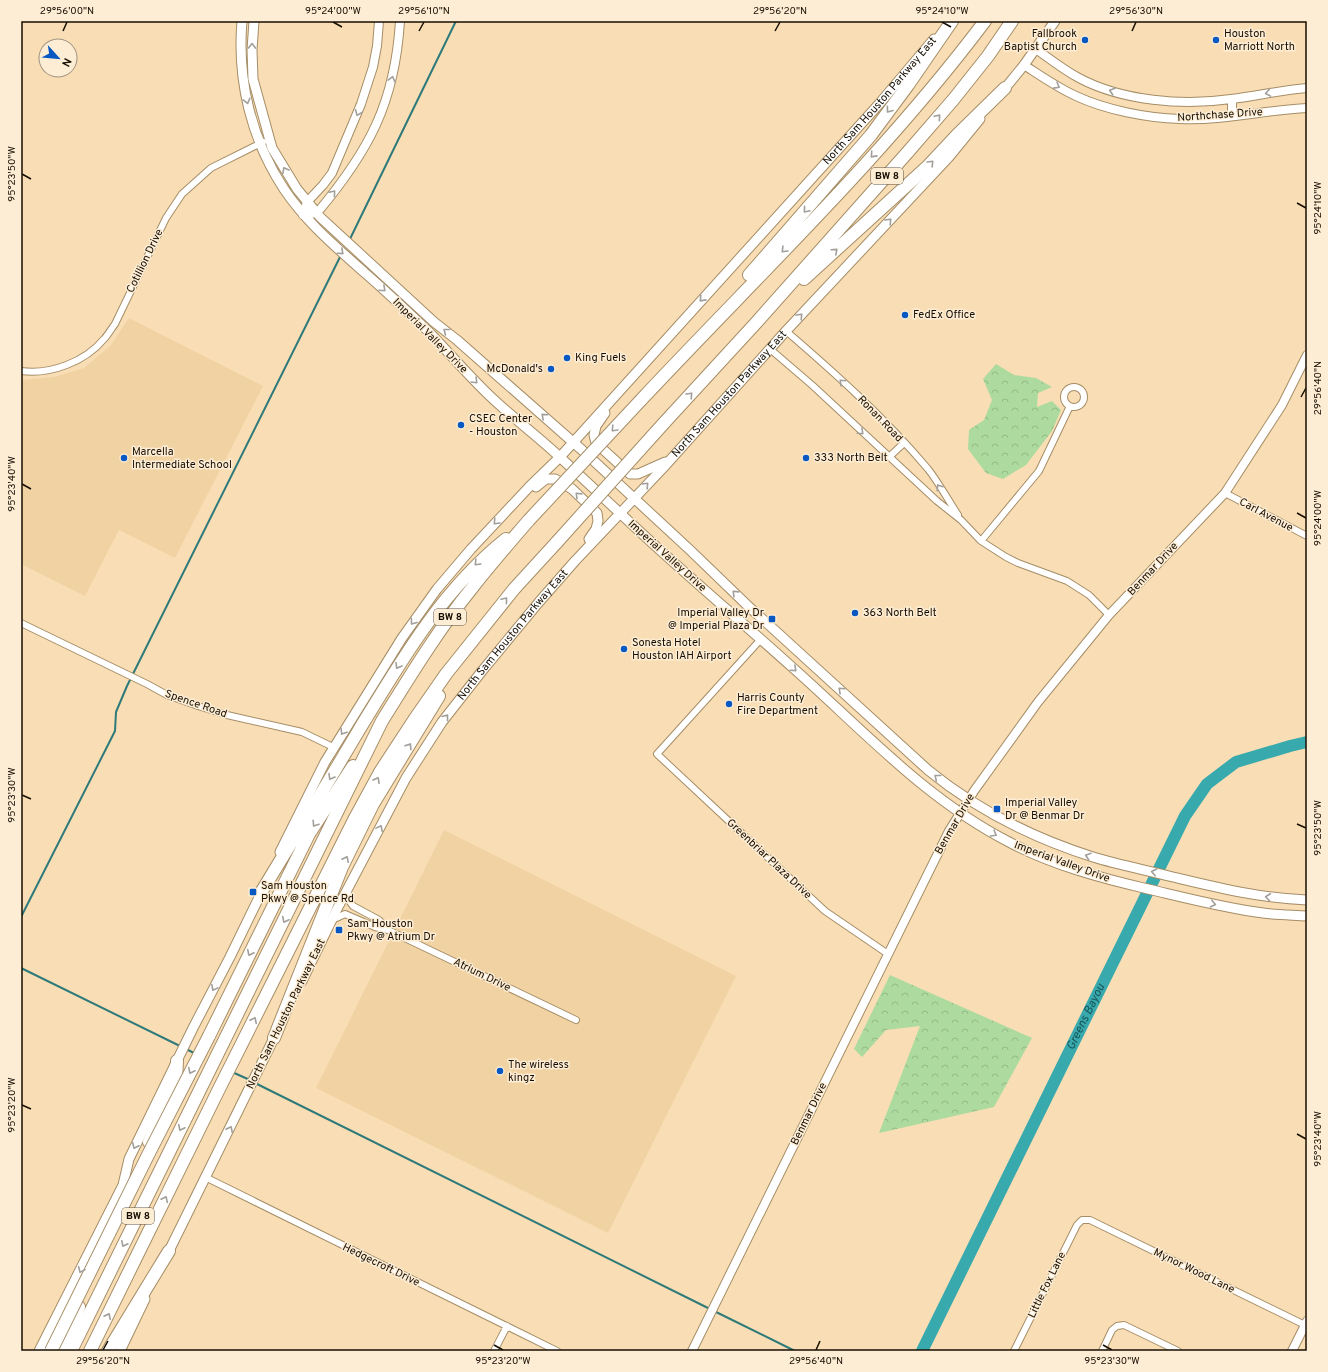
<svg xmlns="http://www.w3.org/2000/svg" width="1328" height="1372" font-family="Overpass,sans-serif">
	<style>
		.built { fill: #f1d3a3 }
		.forest { fill: url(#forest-crowns) }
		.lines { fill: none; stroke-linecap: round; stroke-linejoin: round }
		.stream { stroke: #2e7a7a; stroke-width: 2 }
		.river { stroke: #38a9ad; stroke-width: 12 }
		.minor-casing { stroke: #a58d66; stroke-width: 8 }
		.tertiary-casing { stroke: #a58d66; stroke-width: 10 }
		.secondary-casing { stroke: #a58d66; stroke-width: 11 }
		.motorway-casing { stroke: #a58d66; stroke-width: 14 }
		.minor { stroke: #fff; stroke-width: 6 }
		.tertiary { stroke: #fff; stroke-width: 8 }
		.secondary { stroke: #fff; stroke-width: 9 }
		.motorway { stroke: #fff; stroke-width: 12 }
		.motorway-bridge-casing { stroke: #a58d66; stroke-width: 14; stroke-linecap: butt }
		.motorway-bridge { stroke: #fff; stroke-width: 12 }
		.oneway { stroke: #a29f9a }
		.ticks { fill: none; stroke: #170e02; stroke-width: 1.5 }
		.poi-dot { fill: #0758c2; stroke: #fdedd5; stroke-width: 1.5 }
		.labels { text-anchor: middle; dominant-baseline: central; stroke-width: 3; stroke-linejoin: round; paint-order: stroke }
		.shield { fill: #fdedd5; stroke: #5c5141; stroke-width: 1 }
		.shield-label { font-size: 10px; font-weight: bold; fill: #170e02 }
		.poi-label { font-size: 11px; fill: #170e02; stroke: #fdedd5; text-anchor: start }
		.street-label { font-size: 11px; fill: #170e02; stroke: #fdedd5 }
		.water-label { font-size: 12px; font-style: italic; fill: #175558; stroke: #fdedd5 }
		.neatline { fill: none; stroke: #170e02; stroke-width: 1.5 }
		.ticks-label { font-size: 10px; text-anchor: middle; fill: #170e02 }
	</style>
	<defs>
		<pattern id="forest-crowns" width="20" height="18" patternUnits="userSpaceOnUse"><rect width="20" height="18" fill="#adda9f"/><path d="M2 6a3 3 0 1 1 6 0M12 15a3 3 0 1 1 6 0" fill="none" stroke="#94ba87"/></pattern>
	</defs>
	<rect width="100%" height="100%" fill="#f9deb5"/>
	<!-- built -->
	<path class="built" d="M129 318 263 386 175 558 119 530 85 596 21 564V380L54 377 84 368 111 345Z
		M444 830 736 976 608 1233 316 1088Z"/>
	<!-- forest -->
	<path class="forest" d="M996 364 1014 375 1036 378 1052 387 1038 393 1037 407 1052 401 1061 410 1052 431 1026 465 1003 479 986 473 968 449 969 430 984 420 992 400 983 379Z
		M890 975 1032 1038 994 1107 879 1133 920 1026 886 1030 862 1057 854 1049Z"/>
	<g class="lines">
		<!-- stream -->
		<path class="stream" d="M349 241 456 21
			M21 917 115 731 116 712 127 686 341 255
			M21 968 182 1047
			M186 1049 196 1054
			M232 1072 250 1080
			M255 1083 710 1309
			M714 1311 795 1351"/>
		<!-- river -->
		<path class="river" id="s1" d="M922 1351 1185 816 1207 784 1236 762 1290 746 1307 742"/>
		<defs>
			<path id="minor" d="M786 331C836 374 885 418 928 469 939 483 948 500 958 515
				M770 349 812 385 937 501 961 520 981 541 1006 557 1018 563 1067 581 1089 595 1109 615
				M21 371C50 375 85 362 104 339 108 335 111 329 115 324L166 218 182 194 211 168 263 142
				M1064 397a10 10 0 1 1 20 0a10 10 0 1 1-20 0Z
				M889 457 904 443
				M1225 493 1307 536
				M981 541 1039 471 1070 406
				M21 623 147 684 167 695 198 706 227 715 302 732 333 747
				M761 639 657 754 825 911 888 954
				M347 891 350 902 353 906 379 920 388 930
				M332 920 345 914 375 927 388 930 576 1020
				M205 1177 557 1351
				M494 1351 507 1326
				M1014 1351 1077 1225 1082 1220H1090L1305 1325
				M1102 1351 1112 1330 1117 1326 1124 1325 1178 1351"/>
			<path id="tertiary" d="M379 21 377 46 373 67 361 104 332 173 323 185 307 202 303 215 317 213C369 151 395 103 400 21
				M1036 49C1050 59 1064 70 1079 78 1122 101 1183 106 1231 99 1257 96 1281 90 1307 88
				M1024 65C1041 76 1058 88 1076 96 1106 110 1147 118 1180 119 1222 121 1265 110 1307 108
				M1232 116V99
				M692 1351 949 831 974 791 1038 702 1109 615 1225 493 1282 405 1307 355
				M1292 1351 1307 1321"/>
			<g id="secondary">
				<path d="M242 21C237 80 251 139 284 189 306 222 336 247 365 273 387 292 409 313 430 333 450 354 470 377 491 397 514 419 540 438 563 460 599 493 634 527 671 560 711 596 752 631 792 667 862 729 925 799 1009 842 1052 865 1101 878 1148 889 1186 898 1224 908 1263 913 1277 915 1292 915 1307 916"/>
				<path d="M254 21 252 50 253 79 272 148 297 189 320 217 434 322 457 340 582 450 690 550 747 605 928 770C977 810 1033 838 1093 857 1119 865 1146 870 1173 877 1219 888 1259 898 1307 900"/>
				<path d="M1002 92 1024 65 1055 21"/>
				<path d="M605 413 596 426 594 435 596 443 630 474H638L665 462"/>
				<path d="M536 487 546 479H555L572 489 597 513 598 521 596 529 589 539"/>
				<path id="s2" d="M280 852 325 762 402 638 437 589 471 549 530 486 560 457 879 104 934 39"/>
				<path id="s3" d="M302 981 337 909 406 778 442 722 482 671 539 602 575 561 663 468 786 331 949 157 980 119"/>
				<path d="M167 1255 276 1034"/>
				<path d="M39 1351 123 1185 129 1159 193 1028 230 957 265 885"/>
				<path d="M120 1351 145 1299"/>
			</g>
			<path id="motorway" d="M749 275 871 135 908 85 952 21
				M804 279 927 167 957 135 1005 88
				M641 400C757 276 882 158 985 21
				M664 423 755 324 907 153 953 100 988 56 1012 21
				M262 891C295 837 327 784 359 730 401 661 442 590 506 539
				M209 1036 309 834 353 766
				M274 1038 342 867 373 804 439 696
				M149 1142 176 1080 177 1061
				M60 1351 79 1307
				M71 1351 382 721C410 676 438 630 472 588 490 565 509 543 529 520
				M90 1351 219 1089 355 818 380 772 414 720 446 674 514 589 557 542
				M108 1351 169 1251"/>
		</defs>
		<!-- minor casing -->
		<use href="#minor" class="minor-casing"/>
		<!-- tertiary casing -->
		<use href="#tertiary" class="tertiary-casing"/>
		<!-- secondary casing -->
		<use href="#secondary" class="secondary-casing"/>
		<!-- motorway casing -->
		<use href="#motorway" class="motorway-casing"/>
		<!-- minor -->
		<use href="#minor" class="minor"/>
		<!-- tertiary -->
		<use href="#tertiary" class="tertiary"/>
		<!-- secondary -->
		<use href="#secondary" class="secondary"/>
		<!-- motorway -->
		<use href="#motorway" class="motorway"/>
		<defs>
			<path id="motorway-bridge" d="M529 520 641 400
				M557 542 664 423
				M51 1351 148 1155 209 1036"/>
		</defs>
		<!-- motorway-bridge casing -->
		<use href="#motorway-bridge" class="motorway-bridge-casing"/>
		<!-- motorway-bridge -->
		<use href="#motorway-bridge" class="motorway-bridge"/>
	</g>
	<!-- one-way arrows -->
	<defs><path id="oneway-chevron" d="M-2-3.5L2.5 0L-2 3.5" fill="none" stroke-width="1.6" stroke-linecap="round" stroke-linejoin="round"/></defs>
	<g class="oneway">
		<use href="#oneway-chevron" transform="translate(252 46) rotate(-89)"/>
		<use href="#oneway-chevron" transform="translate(392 79) rotate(-76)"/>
		<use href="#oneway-chevron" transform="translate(1057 86) rotate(29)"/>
		<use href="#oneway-chevron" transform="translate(1112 91) rotate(-162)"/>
		<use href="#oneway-chevron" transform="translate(1268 93) rotate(170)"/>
		<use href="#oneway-chevron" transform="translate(247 101) rotate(76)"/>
		<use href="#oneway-chevron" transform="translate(889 110) rotate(127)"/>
		<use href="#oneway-chevron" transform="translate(358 113) rotate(112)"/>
		<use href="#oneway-chevron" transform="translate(938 117) rotate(-49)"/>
		<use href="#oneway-chevron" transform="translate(873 155) rotate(132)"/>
		<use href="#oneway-chevron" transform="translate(931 163) rotate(-46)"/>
		<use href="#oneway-chevron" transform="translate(285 170) rotate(-119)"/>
		<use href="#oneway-chevron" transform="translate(333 193) rotate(-50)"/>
		<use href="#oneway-chevron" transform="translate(806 210) rotate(130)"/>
		<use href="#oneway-chevron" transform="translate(889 221) rotate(-47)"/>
		<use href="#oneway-chevron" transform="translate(784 250) rotate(134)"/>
		<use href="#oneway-chevron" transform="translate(835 251) rotate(-42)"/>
		<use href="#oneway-chevron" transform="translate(341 252) rotate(42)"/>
		<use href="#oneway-chevron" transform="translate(383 289) rotate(43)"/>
		<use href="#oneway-chevron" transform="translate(702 299) rotate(132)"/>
		<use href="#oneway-chevron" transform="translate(800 316) rotate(-47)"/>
		<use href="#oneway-chevron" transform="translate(446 331) rotate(-142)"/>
		<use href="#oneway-chevron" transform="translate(475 381) rotate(45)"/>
		<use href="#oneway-chevron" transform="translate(842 382) rotate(-137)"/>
		<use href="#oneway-chevron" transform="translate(690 395) rotate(-47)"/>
		<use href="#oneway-chevron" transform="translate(544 416) rotate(-138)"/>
		<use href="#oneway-chevron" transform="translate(614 429) rotate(133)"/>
		<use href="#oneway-chevron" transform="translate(861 432) rotate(43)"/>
		<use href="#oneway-chevron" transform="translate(646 485) rotate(-46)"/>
		<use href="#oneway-chevron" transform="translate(939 487) rotate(-123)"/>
		<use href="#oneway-chevron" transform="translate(578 495) rotate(-136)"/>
		<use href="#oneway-chevron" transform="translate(496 522) rotate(133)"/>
		<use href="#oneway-chevron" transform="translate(477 563) rotate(135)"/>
		<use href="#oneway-chevron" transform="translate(735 593) rotate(-136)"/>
		<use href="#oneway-chevron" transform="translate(505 600) rotate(-50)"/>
		<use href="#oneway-chevron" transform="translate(413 622) rotate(126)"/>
		<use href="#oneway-chevron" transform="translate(398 666) rotate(121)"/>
		<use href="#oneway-chevron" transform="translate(794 669) rotate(42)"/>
		<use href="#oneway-chevron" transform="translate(841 690) rotate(-137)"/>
		<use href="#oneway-chevron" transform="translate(446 717) rotate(-52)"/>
		<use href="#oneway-chevron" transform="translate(343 732) rotate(122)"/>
		<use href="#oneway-chevron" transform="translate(409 746) rotate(-58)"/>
		<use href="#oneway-chevron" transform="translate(331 777) rotate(121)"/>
		<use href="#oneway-chevron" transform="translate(937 777) rotate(-141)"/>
		<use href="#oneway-chevron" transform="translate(377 780) rotate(-61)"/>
		<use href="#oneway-chevron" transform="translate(315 824) rotate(123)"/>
		<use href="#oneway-chevron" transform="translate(380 828) rotate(-62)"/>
		<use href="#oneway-chevron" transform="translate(994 834) rotate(30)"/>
		<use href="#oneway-chevron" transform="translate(1088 856) rotate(-162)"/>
		<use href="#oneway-chevron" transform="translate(346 859) rotate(-64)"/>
		<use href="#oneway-chevron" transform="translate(1154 872) rotate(-167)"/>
		<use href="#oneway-chevron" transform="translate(1268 897) rotate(-173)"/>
		<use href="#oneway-chevron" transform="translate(1213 904) rotate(12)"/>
		<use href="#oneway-chevron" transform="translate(285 920) rotate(117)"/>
		<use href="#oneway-chevron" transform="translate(250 953) rotate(116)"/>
		<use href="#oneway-chevron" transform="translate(214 988) rotate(118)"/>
		<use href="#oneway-chevron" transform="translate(254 1020) rotate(-63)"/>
		<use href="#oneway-chevron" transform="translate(191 1071) rotate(117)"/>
		<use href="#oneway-chevron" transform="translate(181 1128) rotate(116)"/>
		<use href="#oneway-chevron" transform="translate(230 1129) rotate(-63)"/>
		<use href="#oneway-chevron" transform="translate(135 1146) rotate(116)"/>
		<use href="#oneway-chevron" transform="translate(165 1199) rotate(-64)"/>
		<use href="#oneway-chevron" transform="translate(124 1244) rotate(116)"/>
		<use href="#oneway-chevron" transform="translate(81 1270) rotate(114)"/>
		<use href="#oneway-chevron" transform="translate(108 1316) rotate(-64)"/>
	</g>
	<!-- ticks -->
	<path class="ticks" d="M333 22 342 27M942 22 951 27M63 31 67 22M419 31 424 22M775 31 780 22M1132 31 1136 22M22 174 31 179M1297 203 1306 208M1301 397 1306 388M22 484 31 489M1297 513 1306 518M22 795 31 799M1297 824 1306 828M22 1105 31 1109M1297 1134 1306 1139M494 1345 503 1350M1103 1345 1112 1350M103 1350 108 1341M816 1350 820 1341"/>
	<!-- markers -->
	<g class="poi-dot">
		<circle cx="1085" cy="40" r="4"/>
		<circle cx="1216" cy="40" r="4"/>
		<circle cx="905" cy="315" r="4"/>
		<circle cx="567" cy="358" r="4"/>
		<circle cx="551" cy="369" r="4"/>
		<circle cx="461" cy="425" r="4"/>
		<circle cx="124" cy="458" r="4"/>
		<circle cx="806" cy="458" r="4"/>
		<circle cx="855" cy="613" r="4"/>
		<rect x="768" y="615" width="8" height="8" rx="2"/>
		<circle cx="624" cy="649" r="4"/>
		<circle cx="729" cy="704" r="4"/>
		<rect x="993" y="805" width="8" height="8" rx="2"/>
		<rect x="249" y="888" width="8" height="8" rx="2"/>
		<rect x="335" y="926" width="8" height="8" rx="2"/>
		<circle cx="500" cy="1071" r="4"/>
	</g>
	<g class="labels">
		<!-- shield labels -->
		<g class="shield">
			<rect x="871" y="168" width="32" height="16" rx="3"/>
			<rect x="434" y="609" width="32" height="16" rx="3"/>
			<rect x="122" y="1208" width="32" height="16" rx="3"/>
		</g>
		<g class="shield-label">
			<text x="887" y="176">BW 8</text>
			<text x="450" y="617">BW 8</text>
			<text x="138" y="1216">BW 8</text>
		</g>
		<!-- poi labels -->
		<g class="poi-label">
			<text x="1077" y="34" text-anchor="end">Fallbrook<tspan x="1077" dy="13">Baptist Church</tspan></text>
			<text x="1224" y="34">Houston<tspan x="1224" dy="13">Marriott North</tspan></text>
			<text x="913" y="315">FedEx Office</text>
			<text x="575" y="358">King Fuels</text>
			<text x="543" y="369" text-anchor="end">McDonald's</text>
			<text x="469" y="419">CSEC Center<tspan x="469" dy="13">- Houston</tspan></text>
			<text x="132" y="452">Marcella<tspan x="132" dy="13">Intermediate School</tspan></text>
			<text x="814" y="458">333 North Belt</text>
			<text x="764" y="613" text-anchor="end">Imperial Valley Dr<tspan x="764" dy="13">@ Imperial Plaza Dr</tspan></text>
			<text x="863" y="613">363 North Belt</text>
			<text x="632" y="643">Sonesta Hotel<tspan x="632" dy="13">Houston IAH Airport</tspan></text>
			<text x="737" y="698">Harris County<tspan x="737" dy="13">Fire Department</tspan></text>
			<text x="1005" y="803">Imperial Valley<tspan x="1005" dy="13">Dr @ Benmar Dr</tspan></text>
			<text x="261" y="886">Sam Houston<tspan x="261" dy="13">Pkwy @ Spence Rd</tspan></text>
			<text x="347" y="924">Sam Houston<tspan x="347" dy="13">Pkwy @ Atrium Dr</tspan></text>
			<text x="508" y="1065">The wireless<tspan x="508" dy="13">kingz</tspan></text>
		</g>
		<!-- street labels -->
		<g class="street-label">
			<text stroke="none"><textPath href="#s2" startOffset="966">North Sam Houston Parkway East</textPath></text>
			<text transform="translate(1220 115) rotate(-4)">Northchase Drive</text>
			<text transform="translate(145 261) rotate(-64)">Cotillion Drive</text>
			<text transform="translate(430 336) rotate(45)">Imperial Valley Drive</text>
			<text stroke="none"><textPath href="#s3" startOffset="731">North Sam Houston Parkway East</textPath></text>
			<text transform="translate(880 419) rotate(46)">Ronan Road</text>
			<text transform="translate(1266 515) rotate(28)">Carl Avenue</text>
			<text transform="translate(667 556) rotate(42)">Imperial Valley Drive</text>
			<text transform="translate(1153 569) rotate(-47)">Benmar Drive</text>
			<text stroke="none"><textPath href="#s3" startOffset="407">North Sam Houston Parkway East</textPath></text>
			<text transform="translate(196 704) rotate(19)">Spence Road</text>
			<text transform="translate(955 824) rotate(-60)">Benmar Drive</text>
			<text transform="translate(769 859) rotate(43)">Greenbriar Plaza Drive</text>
			<text transform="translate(1062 862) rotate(20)">Imperial Valley Drive</text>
			<text transform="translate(482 975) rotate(26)">Atrium Drive</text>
			<text transform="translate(286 1014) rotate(-64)">North Sam Houston Parkway East</text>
			<text transform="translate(809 1114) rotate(-64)">Benmar Drive</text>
			<text transform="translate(381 1265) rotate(26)">Hedgecroft Drive</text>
			<text transform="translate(1194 1271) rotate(26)">Mynor Wood Lane</text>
			<text transform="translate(1047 1285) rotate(-64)">Little Fox Lane</text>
		</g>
		<!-- water labels -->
		<g class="water-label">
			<text stroke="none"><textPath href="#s1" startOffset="372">Greens Bayou</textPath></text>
		</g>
	</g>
	<!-- border -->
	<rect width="1328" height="1372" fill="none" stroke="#fdedd5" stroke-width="44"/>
	<!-- north arrow -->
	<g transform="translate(58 58) rotate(117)"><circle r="19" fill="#fdedd5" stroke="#a19481"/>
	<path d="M0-3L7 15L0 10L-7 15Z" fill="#0758c2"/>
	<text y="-6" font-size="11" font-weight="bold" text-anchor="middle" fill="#170e02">N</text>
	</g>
	<rect x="22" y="22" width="1284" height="1328" class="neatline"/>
	<g class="ticks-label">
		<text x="67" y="14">29°56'00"N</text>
		<text x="333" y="14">95°24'00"W</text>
		<text x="424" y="14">29°56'10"N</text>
		<text x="780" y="14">29°56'20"N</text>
		<text x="942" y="14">95°24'10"W</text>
		<text x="1136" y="14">29°56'30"N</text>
		<text transform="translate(11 174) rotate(-90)" y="4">95°23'50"W</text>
		<text transform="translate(1317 208) rotate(-90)" y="4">95°24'10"W</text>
		<text transform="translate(1317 388) rotate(-90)" y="4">29°56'40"N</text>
		<text transform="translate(11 484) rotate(-90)" y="4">95°23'40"W</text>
		<text transform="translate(1317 518) rotate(-90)" y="4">95°24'00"W</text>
		<text transform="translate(11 795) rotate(-90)" y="4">95°23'30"W</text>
		<text transform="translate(1317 828) rotate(-90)" y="4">95°23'50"W</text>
		<text transform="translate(11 1105) rotate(-90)" y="4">95°23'20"W</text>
		<text transform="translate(1317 1139) rotate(-90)" y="4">95°23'40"W</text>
		<text x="103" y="1364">29°56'20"N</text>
		<text x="503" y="1364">95°23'20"W</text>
		<text x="816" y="1364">29°56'40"N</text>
		<text x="1112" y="1364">95°23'30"W</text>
	</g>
</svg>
